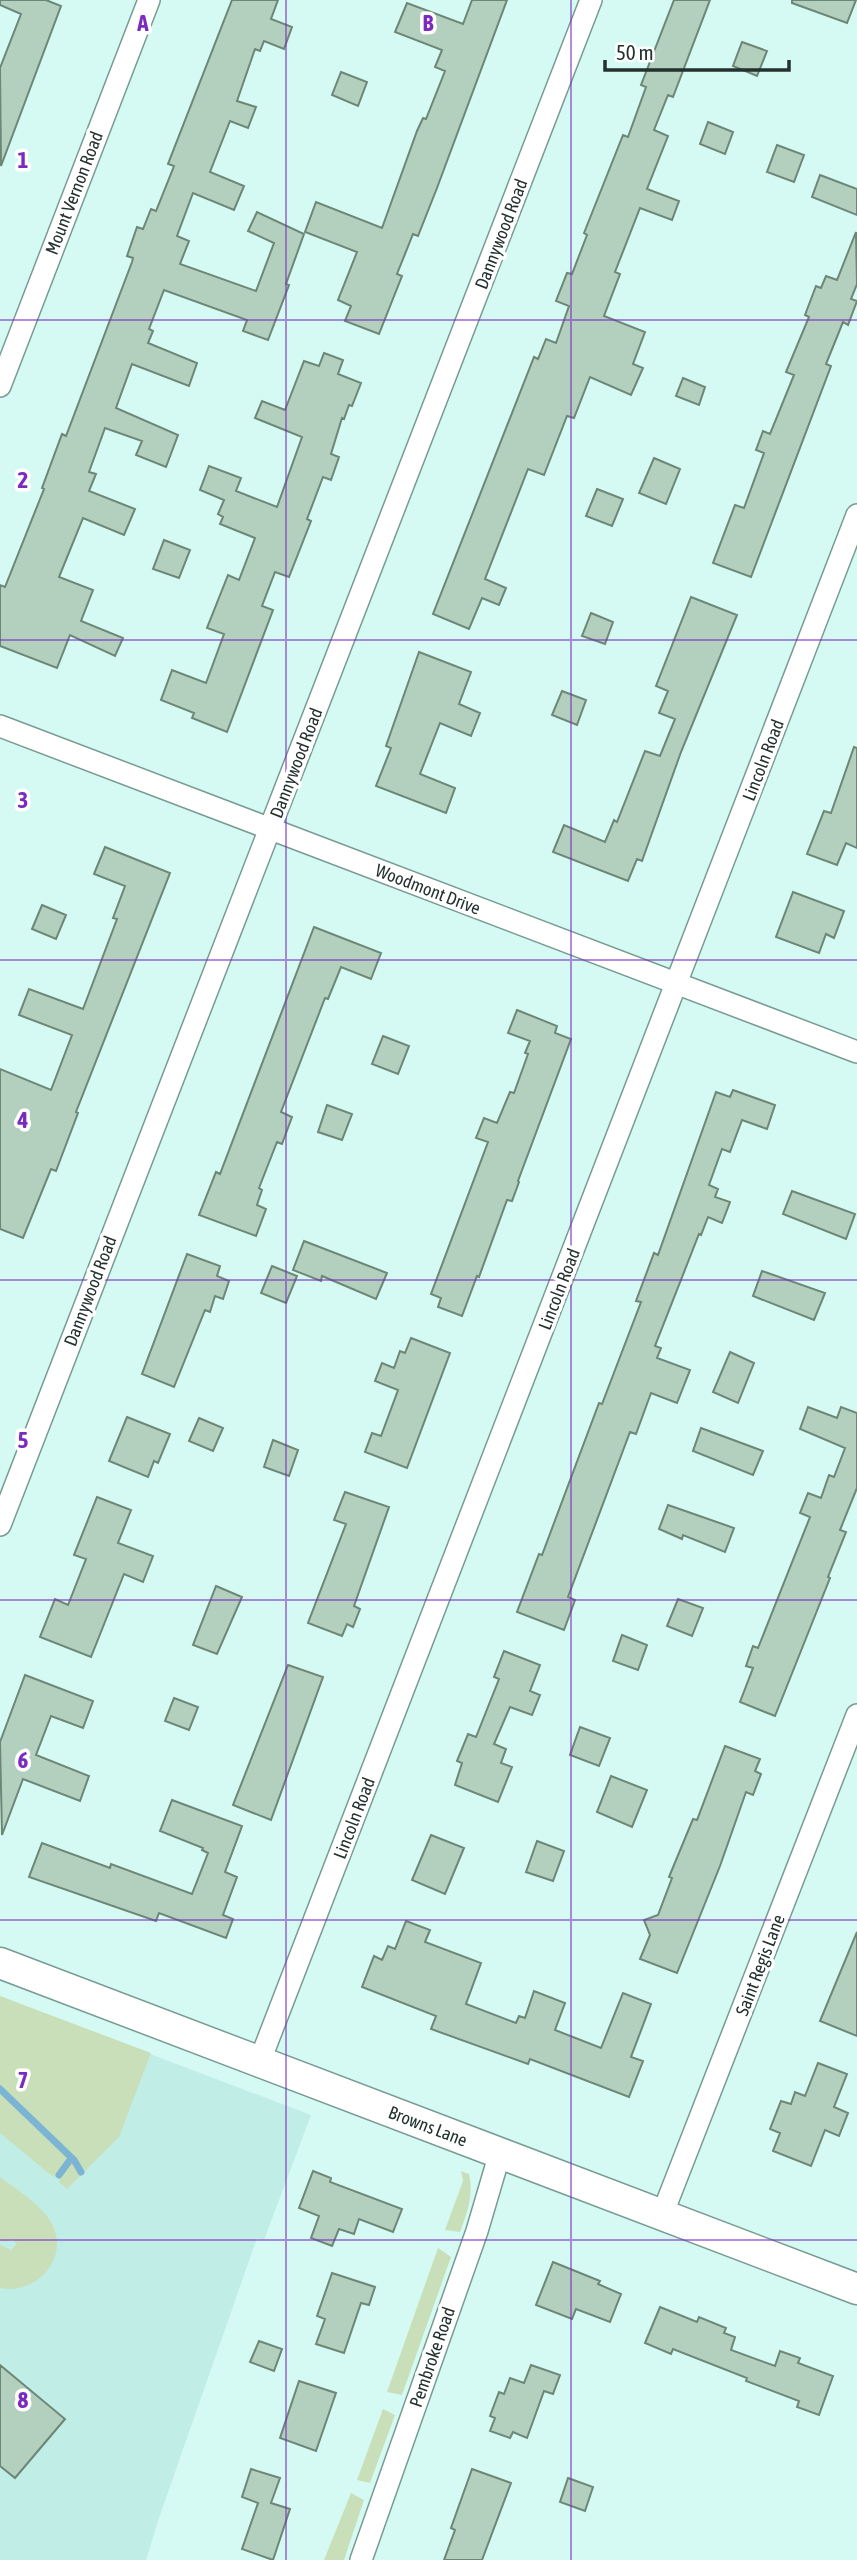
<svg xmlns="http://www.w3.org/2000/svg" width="857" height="2560" font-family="'Asap Condensed',sans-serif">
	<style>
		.built { fill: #c0ede5 }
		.green { fill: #c9dfb9 }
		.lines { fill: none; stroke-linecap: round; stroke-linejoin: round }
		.stream { stroke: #7cb5d4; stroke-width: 7 }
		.building { fill: #b3cfbd; stroke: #6d8777; stroke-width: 2 }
		.street-casing { stroke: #789b94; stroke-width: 24 }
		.secondary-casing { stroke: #789b94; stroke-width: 33 }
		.street { stroke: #fff; stroke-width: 21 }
		.secondary { stroke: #fff; stroke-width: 30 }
		.grid { fill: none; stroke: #7b2cbf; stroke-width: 2; stroke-opacity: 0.55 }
		.labels { text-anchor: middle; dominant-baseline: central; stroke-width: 7; stroke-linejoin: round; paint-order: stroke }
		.street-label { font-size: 18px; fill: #23312f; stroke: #fff }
		.grid-label { font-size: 23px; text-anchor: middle; font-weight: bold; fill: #7b2cbf; stroke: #fff; stroke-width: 7; stroke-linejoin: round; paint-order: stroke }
	</style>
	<rect width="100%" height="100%" fill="#d5faf3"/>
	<!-- built -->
	<path class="built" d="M0 1997 311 2115 264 2240 257 2238 159 2518 146 2560H0Z"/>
	<!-- green -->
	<path class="green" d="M0 1996 151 2053 119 2137 67 2189 59 2182C61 2174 66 2164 73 2161L78 2173 83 2172 84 2169 0 2087Z
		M0 2092 70 2158 56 2175 52 2176 0 2133Z
		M461 2171 469 2174C474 2195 467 2213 460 2232L445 2230 463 2181Z
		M0 2177C17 2190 42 2205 52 2224 70 2259 36 2295 0 2288V2245L11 2250 17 2244 12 2239 6 2242 0 2241Z
		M438 2248 451 2257 402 2395 387 2392Z
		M383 2409 395 2415 370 2483 357 2480Z
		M351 2493 364 2500 344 2560H324Z"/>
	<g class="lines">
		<!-- stream -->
		<path class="stream" d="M0 2089 74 2160 81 2172
			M59 2175 70 2160"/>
	</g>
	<!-- building -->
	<path class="building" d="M0 0H46L61 6 1 166 0 68 21 14 0 5Z
		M232 0H278L271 19 292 27 284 49 264 41 260 51 255 49 237 101 256 107 248 128 230 121 210 172 244 186 234 210 193 193 177 236 189 241 180 264 256 291 274 243 248 231 257 212 304 234 286 284 289 285 268 340 243 331 247 320 164 290 149 329 153 331 148 343 197 363 189 386 132 364 116 408 178 435 166 467 136 455 142 441 105 428 89 472 96 474 89 491 135 509 124 535 83 518 59 577 93 590 81 621 123 638 115 656 70 635 57 668 0 646V585L5 587 44 489 42 488 62 434 66 436 132 262 133 258 127 256 137 227 143 229 151 209 156 211 174 166 168 164Z
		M472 0H507L437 188 418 236 413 234 397 274 402 276 379 334 345 321 351 306 338 300 357 252 305 232 316 202 382 228 417 131 423 118 426 119 445 71 435 67 442 50 395 32 407 3 463 24Z
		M674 0H710L673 97 668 95 654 130 668 136 647 189 679 201 672 220 640 208 615 272 620 274 604 316 645 332 633 364 643 368 631 395 590 377 574 418 567 416 544 475 528 469 485 579 506 588 499 605 482 598 469 629 433 614 534 357 538 359 546 339 556 343 569 306 556 301 567 273 572 274 587 235 584 233 623 135 628 137 646 87 641 85Z
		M792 0H856L847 23 792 3Z
		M742 42 767 51 757 76 733 66Z
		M341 72 367 82 358 106 332 95Z
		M708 122 733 132 725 154 700 144Z
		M777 145 804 155 794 182 767 172Z
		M820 175 857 189V215L812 197Z
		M856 232 857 284 851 299 857 301 848 325 843 322 826 364 831 366 751 577 713 563 735 505 744 508 764 453 756 450 763 431 770 434 794 375 786 372 809 317 805 315 816 286 821 288 826 276 837 280Z
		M324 353 343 360 338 374 361 383 352 406 349 405 344 419 342 418 331 454 339 457 331 480 323 477 307 519 311 521 289 577 275 572 262 606 273 610 227 732 192 718 194 713 161 700 172 670 206 683 224 634 207 628 228 575 239 580 255 538 220 524 223 517 218 514 224 500 200 490 209 466 241 478 236 491 277 507 302 437 255 418 262 401 285 410 304 361 319 366Z
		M683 378 705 387 699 405 676 396Z
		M654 458 680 469 666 504 639 493Z
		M597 489 623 499 612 526 586 516Z
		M164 540 190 550 179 578 153 569Z
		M691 597 737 615 681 752 642 861 637 859 628 881 553 852 564 825 605 842 614 820 617 822 645 751 660 756 675 719 659 713 668 691 656 686Z
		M591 613 613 622 605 644 582 636Z
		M419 652 471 672 459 704 480 713 471 736 440 723 420 774 455 788 446 813 376 786 391 748 386 746Z
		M562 691 586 700 577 725 552 715Z
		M854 747 857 748V848L846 843 837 865 807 854 824 811 831 813Z
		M105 847 170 873 76 1112 78 1113 56 1171 51 1169 23 1238 0 1229V1069L51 1090 72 1035 19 1015 29 989 83 1009 117 919 113 918 125 886 94 874Z
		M793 892 844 911 834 938 826 934 819 953 776 937Z
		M42 905 66 915 56 939 32 929Z
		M314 927 381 953 371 979 341 967 328 999 325 998 281 1112 292 1117 282 1144 277 1142 259 1188 262 1190 257 1205 266 1209 256 1236 199 1215 216 1172 220 1174Z
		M517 1010 557 1026 555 1033 571 1039 518 1181 519 1182 512 1201 507 1200 479 1277 477 1276 462 1316 438 1307 441 1298 431 1294 488 1142 476 1138 484 1118 497 1123 510 1092 514 1093 528 1054 525 1053 530 1041 508 1033Z
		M383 1036 409 1046 398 1074 372 1064Z
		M733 1090 775 1105 767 1129 742 1120 730 1152 722 1149 709 1185 718 1189 715 1197 730 1202 722 1223 708 1217 701 1235 699 1234 655 1346 661 1348 657 1358 690 1370 677 1403 651 1393 636 1434 630 1432 568 1597 575 1600 564 1630 517 1612 539 1554 542 1555 599 1403 602 1404 641 1302 636 1301 654 1253 658 1255 716 1092 730 1097Z
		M327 1105 352 1114 342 1140 318 1132Z
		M792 1191 855 1214 846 1239 783 1214Z
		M304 1241 387 1273 376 1299 322 1276 321 1281 293 1270Z
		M187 1254 220 1266 217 1276 229 1281 223 1299 215 1296 210 1312 205 1310 174 1387 142 1374Z
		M272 1266 297 1276 286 1303 261 1293Z
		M762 1271 825 1293 814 1320 753 1296Z
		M411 1338 450 1353 407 1468 365 1452 372 1433 381 1436 398 1390 375 1381 382 1363 394 1368 400 1351 405 1353Z
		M730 1352 754 1363 738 1403 713 1392Z
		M808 1407 837 1418 841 1407 857 1413V1488L840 1530 846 1532 828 1577 830 1578 775 1716 740 1702 753 1668 746 1666 753 1646 758 1648 810 1517 800 1513 808 1493 821 1498 829 1475 834 1477 845 1448 800 1429Z
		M127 1417 170 1434 158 1463 154 1461 148 1477 109 1461Z
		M199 1418 223 1428 213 1451 189 1441Z
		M701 1428 763 1451 753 1475 693 1451Z
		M273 1440 298 1450 289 1476 264 1467Z
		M345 1492 389 1507 354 1606 360 1609 353 1627 347 1624 342 1636 308 1623 346 1524 334 1520Z
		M97 1497 131 1510 118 1543 153 1556 143 1582 124 1574 91 1657 40 1637 55 1599 68 1605 86 1559 74 1555Z
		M668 1505 734 1528 725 1552 683 1535 682 1539 659 1529Z
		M216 1586 242 1597 217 1654 193 1645Z
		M678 1599 703 1608 692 1636 667 1626Z
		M622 1635 647 1645 638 1670 613 1661Z
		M504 1651 540 1665 530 1691 540 1695 532 1715 510 1707 494 1744 506 1749 501 1763 512 1767 498 1802 455 1785 462 1763 457 1761 468 1734 476 1737 499 1679 494 1677Z
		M288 1665 323 1677 271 1820 233 1805Z
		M25 1675 93 1701 83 1728 51 1716 36 1755 89 1776 80 1801 23 1779 2 1835 0 1742Z
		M174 1698 198 1707 189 1730 165 1721Z
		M580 1727 610 1738 599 1766 570 1755Z
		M725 1746 760 1759 755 1771 761 1774 753 1795 746 1792 720 1866 677 1973 640 1959 650 1935 644 1920 658 1915 672 1878 669 1877 693 1819 697 1820Z
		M611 1776 647 1790 632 1827 597 1812Z
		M172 1800 242 1826 225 1872 237 1877 223 1915 233 1919 226 1938 159 1913 156 1921 29 1877 42 1843 110 1868 111 1864 192 1894 208 1853 202 1850 203 1848 160 1831Z
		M431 1835 464 1848 445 1894 412 1880Z
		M537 1841 564 1851 553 1881 526 1872Z
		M406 1921 430 1930 425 1942 481 1963 466 2004 516 2023 519 2016 525 2018 534 1991 565 2003 555 2030 601 2048 623 1993 651 2004 631 2057 643 2061 629 2097 530 2059 528 2064 431 2029 436 2016 362 1987 374 1956 382 1960 388 1946 395 1949Z
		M857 1932V2036L820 2021Z
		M818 2063 847 2074 834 2107 848 2113 839 2136 825 2130 811 2166 773 2151 780 2133 770 2129 781 2101 791 2104 795 2092 805 2096Z
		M313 2171 331 2178 330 2182 402 2209 393 2232 359 2219 354 2234 339 2229 332 2246 311 2238 319 2216 299 2208Z
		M553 2262 600 2281 598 2284 621 2294 610 2322 576 2309 572 2319 536 2305Z
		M332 2273 375 2287 369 2305 361 2303 344 2353 316 2344 325 2319 317 2316Z
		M660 2307 697 2322 699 2317 726 2328 724 2333 735 2337 731 2350 775 2366 780 2351 800 2358 798 2363 833 2376 819 2415 797 2407 799 2401 746 2381 747 2378 673 2349 671 2354 645 2343Z
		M259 2341 282 2349 274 2371 250 2362Z
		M0 2365 65 2419 15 2478 0 2466Z
		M531 2365 560 2375 553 2394 544 2391 527 2438 513 2432 510 2438 490 2431 495 2418 490 2416 499 2392 504 2394 510 2378 524 2383Z
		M299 2381 336 2393 316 2451 280 2438Z
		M251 2469 280 2478 271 2503 290 2509 273 2560 242 2549 258 2503 242 2497Z
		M472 2469 511 2483 482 2560H444L455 2530 451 2528Z
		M568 2478 593 2487 585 2511 560 2502Z"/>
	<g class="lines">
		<defs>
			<path id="street" d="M0 386 149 0
				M0 726 857 1052
				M0 1525 591 0
				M259 2063 857 515
				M662 2215 857 1715
				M361 2560 477 2231 500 2153"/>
			<path id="secondary" d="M0 1963 857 2289"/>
		</defs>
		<!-- street casing -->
		<use href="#street" class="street-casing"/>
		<!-- secondary casing -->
		<use href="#secondary" class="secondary-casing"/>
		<!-- street -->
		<use href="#street" class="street"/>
		<!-- secondary -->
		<use href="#secondary" class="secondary"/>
	</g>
	<!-- grid -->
	<path class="grid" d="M286 0V2560M571 0V2560M0 320H857M0 640H857M0 960H857M0 1280H857M0 1600H857M0 1920H857M0 2240H857"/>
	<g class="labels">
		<!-- street labels -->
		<g class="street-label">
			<text transform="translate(74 193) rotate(-69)">Mount Vernon Road</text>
			<text transform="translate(501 234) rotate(-69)">Dannywood Road</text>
			<text transform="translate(763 760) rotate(-69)">Lincoln Road</text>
			<text transform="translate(296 763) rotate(-69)">Dannywood Road</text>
			<text transform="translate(428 889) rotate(21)">Woodmont Drive</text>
			<text transform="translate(559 1289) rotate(-69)">Lincoln Road</text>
			<text transform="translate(90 1291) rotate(-69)">Dannywood Road</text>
			<text transform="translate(354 1818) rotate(-69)">Lincoln Road</text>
			<text transform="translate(760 1965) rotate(-69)">Saint Regis Lane</text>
			<text transform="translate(428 2126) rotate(21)">Browns Lane</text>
			<text transform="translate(432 2357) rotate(-71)">Pembroke Road</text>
		</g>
	</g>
	<g class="grid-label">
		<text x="143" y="31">A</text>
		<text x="428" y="31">B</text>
		<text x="23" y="168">1</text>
		<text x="23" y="488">2</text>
		<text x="23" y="808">3</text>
		<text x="23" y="1128">4</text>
		<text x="23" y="1448">5</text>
		<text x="23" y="1768">6</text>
		<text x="23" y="2088">7</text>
		<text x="23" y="2408">8</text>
	</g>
	<!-- scale -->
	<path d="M605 60v10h184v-10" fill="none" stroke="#23312f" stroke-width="3.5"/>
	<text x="616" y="60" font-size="21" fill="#23312f" stroke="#ffffff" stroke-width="5" paint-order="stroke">50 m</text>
</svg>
